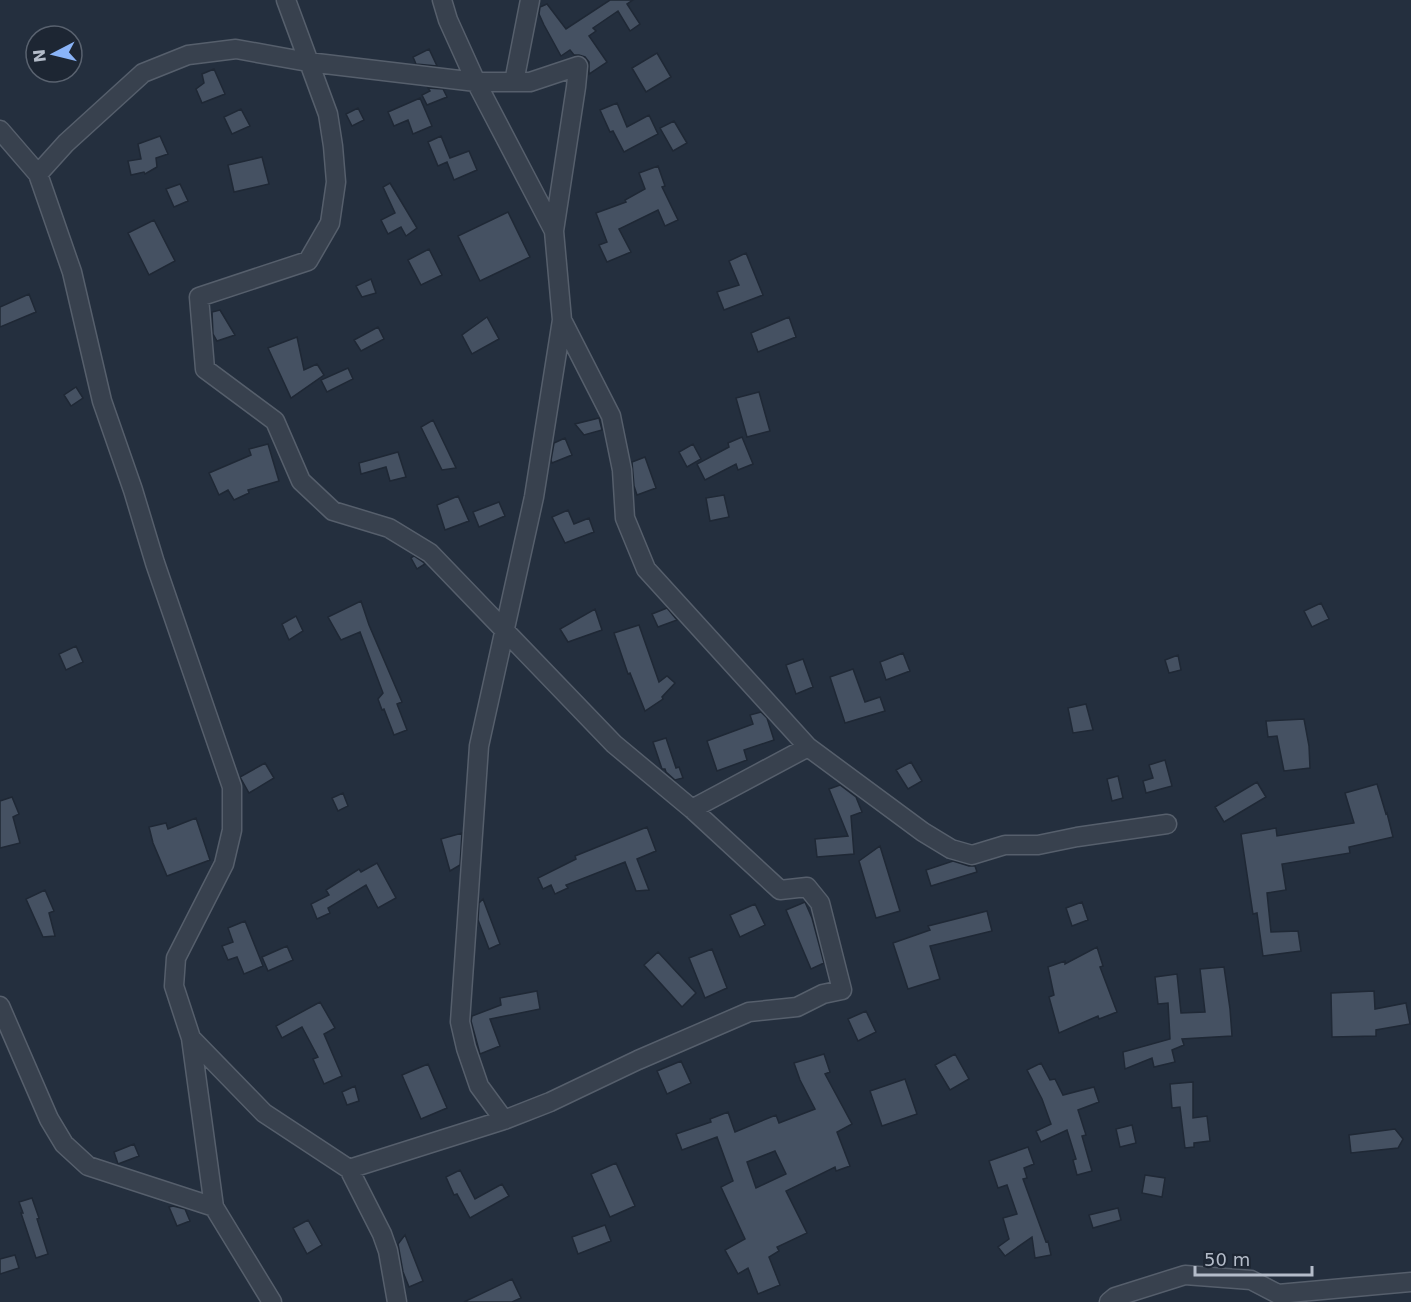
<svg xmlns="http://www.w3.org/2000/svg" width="1411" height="1302" font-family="'DejaVu Sans',sans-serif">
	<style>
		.building { fill: #455162; stroke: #1f2835; stroke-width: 1.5; fill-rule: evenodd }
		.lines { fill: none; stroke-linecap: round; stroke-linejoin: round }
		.minor-casing { stroke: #565f6c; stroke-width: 21 }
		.minor { stroke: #38414e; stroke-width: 18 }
	</style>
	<rect width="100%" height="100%" fill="#242f3e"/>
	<!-- building -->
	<path class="building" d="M610 0H633L627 4 640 24 630 31 618 11 593 28 596 31 589 36 607 62 589 74V62L585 57 579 55H574L570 50 561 56 544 25 539 14 540 7 547 4 566 29Z
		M429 49 437 66 416 64 413 57Z
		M657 53 671 77 646 92 632 68Z
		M214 69 225 94 202 103 196 89 204 83 202 74Z
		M428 88 443 89 447 97 427 105 422 95 430 91Z
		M420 98 432 126 413 134 408 120 394 126 388 112Z
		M617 103 627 127 649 115 658 134 624 152 613 131 610 132 600 110Z
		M358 108 364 120 352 126 346 114Z
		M241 109 250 126 232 134 224 117Z
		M674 121 687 143 673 151 660 128Z
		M160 136 168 154 156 158 157 167 145 174 144 172 131 175 128 161 141 159 138 144Z
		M441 136 450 158 469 151 477 170 454 180 447 162 438 166 428 142Z
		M262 157 269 184 234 192 228 165Z
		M658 166 665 186 662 187 678 220 665 226 658 210 619 229 631 252 607 262 599 245 607 242 596 213 626 202 625 200 645 189 639 173Z
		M390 183 417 228 406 236 401 227 388 234 381 220 395 213 383 187Z
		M180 184 188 201 174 207 166 189Z
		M508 212 530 257 480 281 458 236Z
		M154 220 175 261 149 275 128 233Z
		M429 249 442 275 421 285 408 260Z
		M746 253 763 295 724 310 717 292 739 285 729 261Z
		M371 279 376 293 362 297 356 286Z
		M29 294 36 312 0 327V307Z
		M220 310 235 335 217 341 213 334 212 312Z
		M487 317 499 339 472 354 462 335Z
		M789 317 796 337 758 352 751 333Z
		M378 327 384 339 361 351 354 340Z
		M297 337 304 370 317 364 324 375 291 398 268 348Z
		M348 368 353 379 327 392 321 380Z
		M76 387 83 398 71 406 64 395Z
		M759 392 770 431 747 437 736 398Z
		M599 418 602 430 584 435 575 424Z
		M433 420 456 468 442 470 421 427Z
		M742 437 753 464 738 470 736 464 705 480 697 464 729 447 728 443Z
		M565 438 572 455 552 463 551 460 554 443Z
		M268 444 279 481 248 490 249 493 234 500 228 490 219 495 209 473 251 455 249 449Z
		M693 444 701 459 687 467 679 452Z
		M398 452 406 477 390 481 386 467 361 474 359 463Z
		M645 457 656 488 637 495 634 486 632 462Z
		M724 495 729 517 710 521 706 498Z
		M458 496 469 521 445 530 437 505Z
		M499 502 505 516 479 527 473 512Z
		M568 510 574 524 589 518 594 532 565 543 552 517Z
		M414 556 423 562 425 564 417 569 411 558Z
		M361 601 369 625 402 702 397 704 407 730 394 735 384 709 382 710 378 699 383 693 360 632 341 640 328 617Z
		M1321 603 1329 619 1312 627 1304 611Z
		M667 608 677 620 658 627 652 614Z
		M595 609 602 630 568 642 560 629Z
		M296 616 303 631 289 640 282 624Z
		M639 625 659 682 667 676 675 683 662 697 663 699 645 711 630 673 628 674 614 633Z
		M76 646 83 662 66 670 59 654Z
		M903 653 910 671 886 680 880 662Z
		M1178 655 1181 670 1169 673 1165 660Z
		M803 659 813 687 796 694 786 665Z
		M853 669 865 702 880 697 885 711 845 723 830 677Z
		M1086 704 1093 730 1073 733 1068 708Z
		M761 712 767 718 774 740 744 750 747 760 717 771 707 741 753 724 750 715Z
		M1304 719 1309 746 1310 768 1284 771 1277 736 1268 737 1266 721Z
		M666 738 676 768 679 767 683 778 675 780 666 772 665 769H662L653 742Z
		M1165 760 1172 786 1146 793 1143 781 1153 778 1149 765Z
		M911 762 922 781 908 789 896 770Z
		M265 763 274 778 249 793 240 777Z
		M1118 776 1123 798 1112 801 1107 779Z
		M1257 782 1266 797 1224 822 1215 807Z
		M1377 784 1386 814 1387 813 1393 837 1349 847 1350 853 1282 864 1286 890 1267 893 1271 932 1298 931 1301 951 1263 956 1257 913 1253 914 1241 834 1276 828 1277 836 1354 823 1345 793Z
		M840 785 856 797 862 812 851 816 854 854 817 857 815 839 848 836 829 789Z
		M343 793 348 806 338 811 332 798Z
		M12 797 19 814 13 817 20 843 0 848V801Z
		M196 818 210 860 167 876 153 843 149 827 166 823 168 829Z
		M647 827 656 851 637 859 649 890 636 891 625 862 566 885 568 888 555 894 551 885 543 889 538 878 576 859 575 856Z
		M462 833 460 865 450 871 441 839Z
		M880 846 900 911 876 918 859 861Z
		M953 861 969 866H975L977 872 931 886 926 870Z
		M377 863 396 898 378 908 366 885 328 908 330 913 317 919 311 904 329 895 326 890 359 869 361 872Z
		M45 890 54 911 49 913 55 936 43 937 26 899Z
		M483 899 500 944 489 949 478 920 479 903Z
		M805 902 812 918 824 963 811 969 786 910Z
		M1082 902 1088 920 1072 926 1066 908Z
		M755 904 765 925 740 937 730 915Z
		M987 911 992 931 930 946 940 979 908 989 893 943 930 930 928 926Z
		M245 921 263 966 244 974 237 957 228 960 222 946 233 942 228 928Z
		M287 946 293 960 268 971 262 957Z
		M1097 947 1103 966 1100 967 1117 1012 1099 1019 1098 1016 1059 1033 1049 997 1054 995 1048 967 1065 961V964Z
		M712 949 727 988 705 998 689 958Z
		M658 952 696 993 682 1007 644 965Z
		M1224 967 1230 1009 1232 1036 1182 1039 1184 1045 1172 1050 1175 1062 1154 1067 1152 1058 1125 1069 1123 1052 1170 1039 1168 1003 1158 1004 1155 977 1177 974 1181 1013 1205 1012 1200 969Z
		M537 991 540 1009 490 1019 500 1046 480 1054 471 1021 472 1016 501 1005 500 998Z
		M1374 991 1375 1009 1406 1003 1410 1024 1376 1030V1036L1332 1037 1331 993Z
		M320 1002 335 1028 324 1034 342 1076 324 1084 313 1059 318 1057 302 1027 282 1038 276 1026Z
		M866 1011 876 1032 858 1041 848 1019Z
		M824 1054 830 1072 825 1074 852 1124 837 1132 850 1166 836 1171 835 1167 786 1191 807 1233 777 1247 779 1251 769 1257 780 1285 758 1294 748 1268 738 1274 725 1250 745 1239 721 1187 733 1181 717 1137 682 1150 676 1134 711 1122 710 1119 728 1112 735 1132 776 1115 779 1123 815 1109 800 1080 794 1063ZM775 1151 786 1174 756 1188 747 1162Z
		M955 1054 969 1079 950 1090 935 1065Z
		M681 1061 691 1083 667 1094 657 1071Z
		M1041 1063 1050 1080 1055 1079 1063 1095 1094 1087 1099 1102 1078 1110 1086 1135 1082 1136 1092 1171 1077 1175 1073 1160 1076 1159 1067 1130 1041 1142 1036 1131 1051 1124 1042 1099 1027 1070Z
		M428 1064 447 1108 421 1119 402 1075Z
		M905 1079 917 1114 882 1126 870 1091Z
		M1193 1082V1118L1207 1116 1210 1141 1194 1143V1147L1185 1148 1180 1107 1172 1108 1170 1084Z
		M355 1086 359 1101 347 1105 342 1092Z
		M1132 1125 1136 1143 1120 1147 1116 1129Z
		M1395 1129 1403 1139 1398 1148 1351 1153 1349 1135Z
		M134 1144 139 1156 118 1164 114 1152Z
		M1028 1147 1034 1164 1024 1168 1027 1178 1023 1179 1046 1242 1048 1241 1051 1255 1035 1258 1032 1237 1005 1256 998 1247 1009 1239 1003 1218 1017 1214 1007 1185 998 1188 989 1161Z
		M616 1163 635 1206 610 1217 591 1174Z
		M460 1170 475 1199 502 1184 509 1196 470 1218 457 1194 454 1195 446 1177Z
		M1145 1175 1165 1178 1162 1197 1142 1193Z
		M32 1198 39 1218 37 1219 48 1254 36 1258 21 1213H23L19 1202Z
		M173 1206 185 1209 190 1221 177 1226 169 1207Z
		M1118 1208 1121 1220 1093 1228 1089 1215Z
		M308 1220 322 1245 307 1254 293 1228Z
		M605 1225 611 1241 578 1254 572 1237Z
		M405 1235 423 1281 409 1287 403 1272 398 1244Z
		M15 1255 19 1268 0 1274V1259Z
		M512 1279 521 1298 512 1302H464Z"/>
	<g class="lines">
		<defs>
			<path id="minor" d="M286 0 328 114 333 146 336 182 330 223 308 261 199 297 205 369 275 421 301 481 333 511 389 528 430 553 614 744 692 809 780 890 807 887 820 903 842 990 823 994 797 1007 749 1012 638 1060 550 1102 504 1120 349 1169
				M442 0 448 20 476 82 554 231
				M514 82 530 0
				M0 130 38 174 72 272 102 401 133 490 155 563 232 787V830L224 864 176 958 174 986 191 1038 264 1113 349 1169 382 1234 388 1251 397 1302
				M38 174 66 143 143 73 188 55 236 49 308 62 476 82H530L578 66 576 87 554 231 562 320 534 497 479 746 460 1022 466 1048 479 1086 504 1120
				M562 320 611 416 622 470 625 518 646 569 808 747 923 832 951 849 972 855 1005 845H1038L1077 837 1167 824
				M692 809 808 747
				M0 1006 49 1119 64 1144 88 1166 214 1207
				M191 1038 214 1207 272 1302
				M1109 1302 1115 1297 1185 1275 1251 1280 1278 1294 1411 1282"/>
		</defs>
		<!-- minor casing -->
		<use href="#minor" class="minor-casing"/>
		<!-- minor -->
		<use href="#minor" class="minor"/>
	</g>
	<!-- north arrow -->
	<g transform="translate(54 54) rotate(263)"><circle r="28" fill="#1d2633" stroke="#59626f" stroke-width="1.5"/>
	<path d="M0-4.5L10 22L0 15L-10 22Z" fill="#8ab4f8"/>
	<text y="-9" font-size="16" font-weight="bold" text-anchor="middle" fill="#b4bcc9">N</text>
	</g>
	<!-- scale -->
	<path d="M1195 1266v9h117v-9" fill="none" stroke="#b4bcc9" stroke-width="3"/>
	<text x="1204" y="1266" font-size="18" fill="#b4bcc9" stroke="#1d2633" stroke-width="4.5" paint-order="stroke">50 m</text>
</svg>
